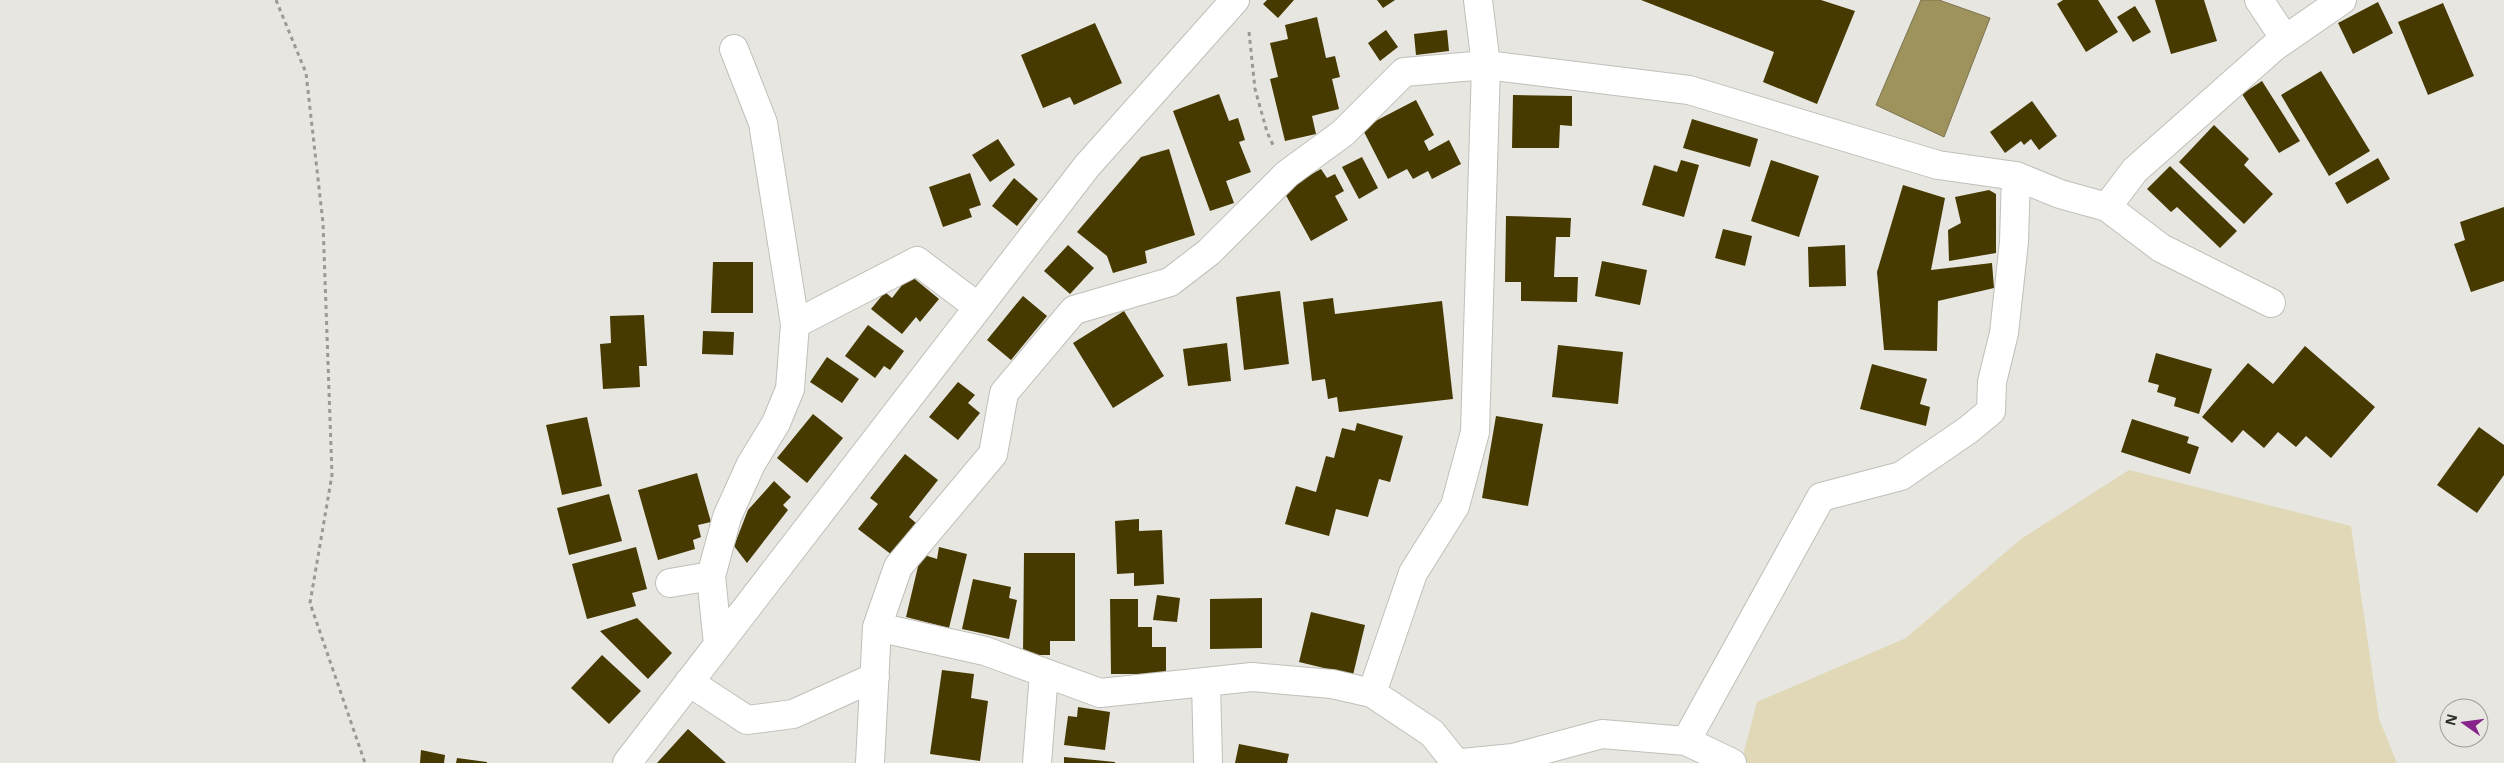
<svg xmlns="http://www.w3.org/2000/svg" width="2504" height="763" font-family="'Open Sans',sans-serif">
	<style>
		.green { fill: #e0d8b7 }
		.water { fill: #9e925d; stroke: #7c744e }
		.building { fill: #463a00 }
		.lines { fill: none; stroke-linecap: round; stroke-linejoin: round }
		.minor-casing { stroke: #c0bfb9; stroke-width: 30 }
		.path { stroke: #9a9995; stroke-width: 3; stroke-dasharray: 4 4; stroke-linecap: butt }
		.minor { stroke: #fff; stroke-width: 28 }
	</style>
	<rect width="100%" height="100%" fill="#e7e6e0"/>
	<!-- green -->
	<path class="green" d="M2129 470 2351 526 2379 719 2397 763H1741L1757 702 1906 638 2021 539Z"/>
	<!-- water -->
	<path class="water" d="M1921 0H1939L1990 18 1944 137 1876 105Z"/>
	<!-- building -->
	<path class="building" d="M1267 0H1294L1278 18 1263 4Z
		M1377 0H1395L1383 8Z
		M1641 0H1821L1855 11 1817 104 1763 82 1774 52Z
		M2063 0H2098L2118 32 2086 52 2057 4Z
		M2155 0H2204L2217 41 2171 54Z
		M2378 2 2393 33 2353 54 2338 23Z
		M2443 3 2474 76 2428 95 2398 22Z
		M2135 6 2151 32 2133 42 2117 17Z
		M1317 17 1326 58 1335 56 1340 77 1332 79 1339 109 1312 116 1316 134 1285 141 1270 79 1278 77 1270 43 1288 39 1285 25Z
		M1095 23 1122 83 1074 105 1070 97 1043 108 1021 55Z
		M1386 30 1398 47 1380 61 1368 43Z
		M1447 30 1449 51 1416 55 1414 34Z
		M2321 71 2370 151 2329 176 2281 95Z
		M2262 81 2300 141 2279 153 2242 94Z
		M1219 94 1229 121 1238 118 1245 140 1239 142 1251 172 1226 181 1234 203 1210 211 1173 111Z
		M1513 95 1572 96V126L1560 125 1559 148H1512Z
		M1416 100 1434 135 1424 141 1429 151 1449 140 1461 164 1432 179 1428 171 1413 179 1407 169 1388 179 1362 128Z
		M2032 101 2057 136 2039 150 2031 139 2024 145 2021 141 2005 153 1990 132Z
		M1692 119 1758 139 1750 167 1683 148Z
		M2214 125 2249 159 2244 165 2273 194 2244 224 2179 162Z
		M998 139 1015 165 990 182 972 155Z
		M1169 149 1195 235 1145 251 1147 263 1113 273 1107 256 1077 232 1141 157Z
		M1362 157 1378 188 1359 199 1342 167Z
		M2378 158 2390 179 2347 204 2335 183Z
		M1681 160 1699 165 1684 217 1642 205 1654 165 1677 172Z
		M1771 160 1819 176 1799 237 1751 221Z
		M2170 166 2237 231 2220 248 2177 207 2171 212 2147 189Z
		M1321 169 1327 178 1335 174 1344 191 1335 196 1348 220 1311 241 1283 190Z
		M970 173 981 205 969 209 972 217 943 227 929 187Z
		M1014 178 1038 199 1017 226 992 206Z
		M1903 185 1945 198 1931 270 1992 263 1994 288 1938 301 1937 351 1884 350 1877 272Z
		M1989 190 1996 194V253L1949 261 1948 230 1961 223 1955 197Z
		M2504 207V281L2471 292 2454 244 2465 240 2460 222Z
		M1506 216 1571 218 1570 237H1556L1554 277H1578L1577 302 1521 301V282H1505Z
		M1723 229 1752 236 1745 266 1715 258Z
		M1068 245 1094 268 1070 294 1044 271Z
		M1845 245 1846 286 1809 287 1808 247Z
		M1602 261 1647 270 1640 305 1595 296Z
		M713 262H753V313H711Z
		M910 275 939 299 920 322 916 317 902 334 871 309 885 292 892 298Z
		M1280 291 1289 364 1244 370 1236 297Z
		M1023 296 1047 316 1011 360 987 340Z
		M1333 298 1335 314 1442 301 1453 399 1339 412 1337 397 1328 399 1325 379 1312 381 1303 302Z
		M1124 311 1164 376 1113 408 1073 343Z
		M644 315 647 366H639L640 387 603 389 600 344 611 343 610 316Z
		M868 325 904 351 890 370 884 366 875 378 845 356Z
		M703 331 734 332 733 355 702 354Z
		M1227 343 1231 381 1188 386 1183 349Z
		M1558 345 1623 352 1618 404 1552 397Z
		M2305 346 2375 407 2331 458 2306 436 2296 447 2278 432 2264 448 2243 430 2232 443 2202 417 2248 363 2273 384Z
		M2156 353 2212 369 2199 414 2174 406 2176 398 2157 392 2159 385 2148 382Z
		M827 357 859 379 842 403 810 382Z
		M1872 364 1927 379 1920 404 1930 407 1926 426 1860 409Z
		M958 382 975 395 968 403 980 413 958 440 929 417Z
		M813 414 843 438 807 483 777 458Z
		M1496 416 1543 424 1528 506 1482 498Z
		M587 417 602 486 562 495 546 425Z
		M2132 419 2189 437 2187 443 2199 447 2190 474 2121 452Z
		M1357 423 1403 436 1390 482 1379 479 1368 517 1336 509 1329 536 1285 524 1296 486 1316 492 1326 456 1334 458 1342 428 1355 431Z
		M2479 427 2504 445V475L2477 513 2437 485Z
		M905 454 938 480 909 517 916 523 892 555 858 529 878 504 870 498Z
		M697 473 711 522 698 525 701 537 693 540 695 549 658 560 638 490Z
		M774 481 791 497 783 505 788 510 747 563 734 546 748 510Z
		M609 494 622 541 569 555 557 508Z
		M1139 519V531L1162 530 1164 584 1134 586V573L1117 574 1115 521Z
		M636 547 647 589 632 593 636 606 587 619 572 564Z
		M939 547 967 554 949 628 906 617 921 554 937 559Z
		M1024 553H1075V641H1050V655H1023Z
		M973 579 1011 587 1009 598 1017 600 1009 639 962 629Z
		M1157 595 1180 598 1177 622 1153 620Z
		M1262 598V648L1210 649V599Z
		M1110 599H1138V627H1152V647H1166V674H1111Z
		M1311 612 1365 625 1353 675 1299 662Z
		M637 618 672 653 648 679 600 631Z
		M602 655 641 691 609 724 571 688Z
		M942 670 974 674 971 698 988 701 980 761 930 754Z
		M1078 707 1110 712 1105 750 1064 745 1068 716 1077 717Z
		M688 729 726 763H657Z
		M1239 744 1289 754 1287 763H1235Z
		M421 750 445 755 444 763H420Z
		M1064 757 1115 762V763H1064Z
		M457 758 487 762V763H456Z"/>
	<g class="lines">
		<defs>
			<path id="minor" d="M2259 0 2285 39
				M2107 207 2161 248 2271 303
				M795 324 917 261 978 307
				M670 583 711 576
				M877 627 985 651 1100 693 1252 677 1332 684 1372 693
				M718 645 711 576 727 517 751 464 776 423 790 389 795 324 763 123 734 49
				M689 682 747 720 793 714 875 677
				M1206 682 1208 763
				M1686 741 1821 497 1901 476 1968 430 1991 411 1992 382 2004 333 2014 242 2016 176
				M627 763 1087 166 1235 0
				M870 763 877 627 898 567 993 454 1004 393 1074 310 1170 282 1209 252 1287 174 1343 133 1404 72 1486 65 1689 90 1938 165 2016 176 2060 194 2107 207 2135 170 2274 47 2342 0
				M1037 763 1044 673
				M1456 763 1432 733 1372 693 1413 573 1455 506 1475 432 1486 65 1478 0
				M1462 763 1513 758 1602 734 1686 741 1732 763"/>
		</defs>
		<!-- minor casing -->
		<use href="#minor" class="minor-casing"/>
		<!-- path -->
		<path class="path" d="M276 0 306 73 323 223 332 475 310 603 365 763
			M1249 32 1255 89 1267 132 1273 145"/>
		<!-- minor -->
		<use href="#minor" class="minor"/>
	</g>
	<!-- north arrow -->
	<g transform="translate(2464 723) rotate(284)"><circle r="24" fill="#e7e6e0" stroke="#9d9c98"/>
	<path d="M0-4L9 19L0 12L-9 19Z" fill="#87238b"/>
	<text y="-8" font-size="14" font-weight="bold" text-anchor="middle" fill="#2d2d2b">N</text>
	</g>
</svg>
